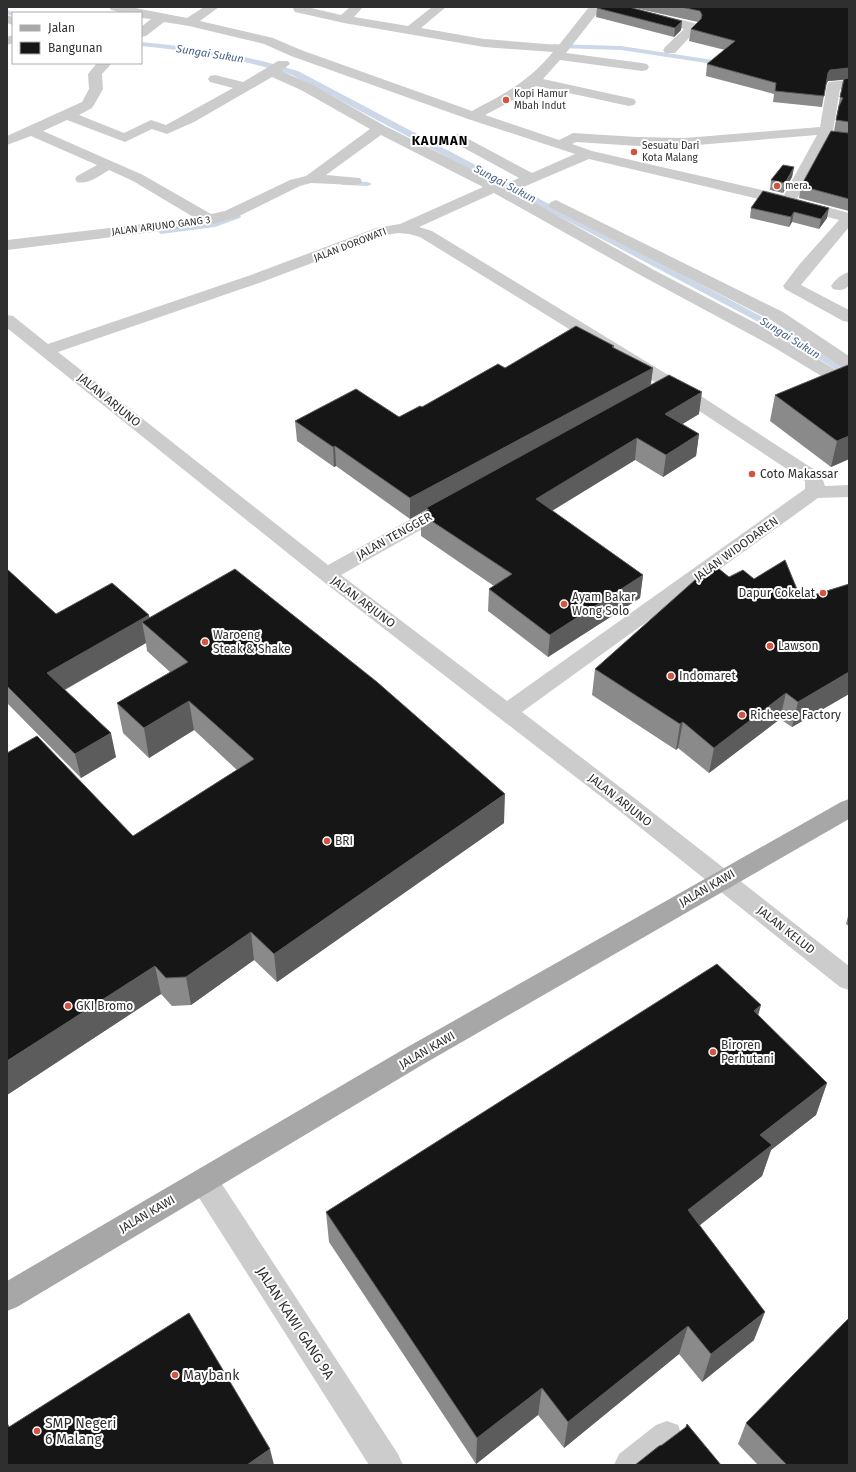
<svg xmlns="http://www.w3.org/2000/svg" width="856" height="1472" font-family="'Fira Sans',sans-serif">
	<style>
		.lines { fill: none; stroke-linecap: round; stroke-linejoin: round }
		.stream { fill: #ccd8e8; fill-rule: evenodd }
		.minor { fill: #ccc; fill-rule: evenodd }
		.major { fill: #a7a7a7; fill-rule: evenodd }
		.wall { fill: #8a8a8a }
		.shaded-wall { fill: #5c5c5c }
		.building { fill: #161616; stroke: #5c5c5c }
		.poi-dot { fill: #d35443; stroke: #fff; stroke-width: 1.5 }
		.labels { text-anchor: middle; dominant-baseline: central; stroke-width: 4; stroke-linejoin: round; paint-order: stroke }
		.far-poi-label { font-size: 10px; fill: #2f2f2f; stroke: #fff; text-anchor: start }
		.far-street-label { font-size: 10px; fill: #2f2f2f; stroke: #fff }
		.far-water-label { font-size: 11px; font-style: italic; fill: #456188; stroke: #fff }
		.street-label { font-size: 12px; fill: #2f2f2f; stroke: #fff }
		.poi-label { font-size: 12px; fill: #2f2f2f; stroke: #fff; text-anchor: start }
		.far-district-label { font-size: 13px; font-weight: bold; letter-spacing: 1px; fill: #000; stroke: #fff }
		.near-street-label { font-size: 14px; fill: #2f2f2f; stroke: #fff }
		.near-poi-label { font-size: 14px; fill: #2f2f2f; stroke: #fff; text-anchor: start }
	</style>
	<rect width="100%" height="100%" fill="#fff"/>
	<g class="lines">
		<!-- stream -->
		<path class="stream" d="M7 10 15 13H16H13V16L7 14Z
			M141 42C194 47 246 55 298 71L774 323 849 371V378L768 327 292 75C243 59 193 51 141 46Z
			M553 44 621 46 726 62 730 64 726 66 621 50 556 48H553Z
			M342 181 368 182 372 184 368 186 345 185H342Z
			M237 213 241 216 240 218 215 227 161 234 157 231 161 228 214 222Z"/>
		<!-- minor -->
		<path class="minor" d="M109 7H130L187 18 204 7H219L200 21 273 38 301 50 472 111C506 93 528 82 553 52L484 47 344 23 295 12 293 9 294 7H307L341 15 350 7H363L354 17 408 26 432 7H446L421 28 484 39 559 45 589 7H602L566 53 642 63 647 64 649 67 647 70 642 71 560 60 543 79 634 99 636 102 634 105 629 106 536 86 517 98 485 115 559 140 573 133 637 137 685 138 820 127 827 85 829 82 849 80V88L840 89 833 131 797 199 849 213V227L801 285 849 310V322L843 321 785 289 783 286 799 265 839 220 784 205 589 159 514 191 654 270 782 337 849 378V390L843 389 770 345 642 276 494 193 419 227 432 231 678 381 821 474 825 486 849 485V497L818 498 522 712 633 797 849 966V990L840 987 617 809 320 579 7 328V315L13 316 48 344 251 275 376 228 400 224 483 187 381 135 326 175 360 178 362 181 360 184 355 185 311 183 300 186 235 218 210 225 7 250V240L195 218 133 181 109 170C99 176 88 185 77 182L75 179 77 176 97 165 31 136 7 145V136L82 102 89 89 88 74 97 63H112L102 74 103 89 94 105 92 108 79 115 124 133 151 120 166 125 233 88 210 82 208 79 210 76 215 75 243 82 278 61H288L290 64 281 71 311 84 385 126 503 185 519 178 451 141 449 138 451 135 456 134 461 135 532 173 575 154 468 119 291 56 264 44 189 26 164 22 146 36 141 37V27L151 19 141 18V13H123L111 10ZM272 77 301 90 370 129 306 176 290 180 225 211 211 214 143 175 43 131 67 120 125 142 152 129 167 134 194 122ZM817 135 784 195 592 151 572 144 576 142 637 146H685ZM398 233 409 234 420 237 666 389 805 481V489L507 701 341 575 454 511 457 507 454 503 447 501 440 503 328 565 58 352 262 282 386 235Z
			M653 13 698 24 699 27 675 53H665L663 50 665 47 684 29 648 20 647 17 648 14Z
			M7 15 13 17V25L7 23Z
			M13 35V43L7 45V37Z
			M556 200 783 312 849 356V369L843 368 771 320 551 208 548 205 551 202Z
			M849 272V286C844 290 840 291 833 289L831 286C835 280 841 274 849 272Z
			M204 1168 214 1172 398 1454 403 1465H369L194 1190 190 1181 194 1172Z
			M667 1421 678 1425 682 1436 678 1447 655 1465H614L619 1454 656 1425Z"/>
		<!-- major -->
		<path class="major" d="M849 799V819L422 1065 17 1307 7 1311V1281L404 1049 841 802Z"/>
	</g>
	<!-- wall -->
	<path class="wall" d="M630 7H849V211L799 198 801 186 834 131 843 80 828 81 826 84 822 107 773 102 774 94 706 76 707 64 725 50 689 41 691 29 698 22Z
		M597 8 682 21 681 30 674 37 596 17Z
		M794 167 792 177 783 193 770 190 771 180Z
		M763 191 827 218 819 229 792 222 789 227 750 218 751 208Z
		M614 346V348L653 368 651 385 699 414 682 424 699 434 696 456 663 477 635 460 552 511 643 575 640 598 548 657 488 611 489 589 494 586 421 536V514L426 511V510L410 519 336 466 334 467 297 441 295 421 399 417 422 407 505 368Z
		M848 365 849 459 831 467 770 421 775 395Z
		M7 569 56 614 150 617 504 823 277 982 254 960 191 1005 172 1006 161 994 7 1095 133 836 237 770 194 730 149 758 123 733 117 703 170 672 147 651 146 643 65 690 116 757 81 778 7 703Z
		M729 577 754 579 801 599 849 584V694L792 727 780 719 709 773 678 748 676 750 592 695 595 669Z
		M849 912V926L846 924Z
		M827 1083 816 1115 771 1150 762 1176 700 1225 754 1340 702 1382 679 1354 564 1448 538 1415 476 1464 329 1242 326 1212Z
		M746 1423 849 1465H758L738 1444Z"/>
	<!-- shaded-wall -->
	<path class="shaded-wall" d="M682 21 681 30 674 37 675 28Z
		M849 68V79L828 81 826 85 828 73 830 70Z
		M794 167 792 177 783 193 785 183Z
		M829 208 827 218 819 229 821 219Z
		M794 212 792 222 789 227 791 217Z
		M653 368 650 388 426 508V510L410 519V498Z
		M702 392 699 414 663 436 665 414Z
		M699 434 696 456 663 477 666 455Z
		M849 436V459L831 467 837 441Z
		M637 438 635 460 535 521 536 499Z
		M335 446 336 466 334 467 333 447Z
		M643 575 640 598 548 657 550 635Z
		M149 615 152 630 142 622 146 643 53 696 47 673Z
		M849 672V694L792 727 798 702Z
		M786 693 780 719 709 773 714 748Z
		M189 701 194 730 149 758 144 728Z
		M683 722 678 748 676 750 680 724Z
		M111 733 116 757 81 778 75 754Z
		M505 794 504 823 277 982 274 954Z
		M251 932 254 960 191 1005 186 977Z
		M155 966 161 994 7 1095V1061Z
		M761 1005 752 1038 754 1011Z
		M827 1083 816 1115 771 1150 762 1176 681 1240 688 1210 760 1135Z
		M765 1312 754 1340 702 1382 711 1354Z
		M688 1326 679 1354 564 1448 568 1422Z
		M542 1388 538 1415 476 1464 477 1438Z
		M270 1449 274 1465H247Z"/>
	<!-- building -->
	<path class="building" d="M598 7H629L682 21 675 28 597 8Z
		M681 7H849V68L830 70 828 73 824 96 775 91 776 83 707 64 735 41 691 29 701 19 702 15 700 11Z
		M849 78V122L836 120 839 106 843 98 840 97 844 79Z
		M831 131 849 133V199L801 186Z
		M783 165 794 167 785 183 771 180Z
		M763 191 829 208 821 219 794 212 791 217 751 208Z
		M576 326 614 346 612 347 653 368 410 498 335 446 333 447 295 421 356 389 399 417 420 406 422 407 498 364 505 368Z
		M848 365H849V436L837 441 775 395Z
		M669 375 702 392 665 414 699 434 666 455 637 438 536 499 643 575 550 635 489 589 512 574 421 514 429 510 426 508Z
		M785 560 801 599 849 584V672L798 702 786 693 714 748 683 722 680 724 595 669 713 564 729 577 743 570 754 579Z
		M7 569 56 614 112 583 149 615 47 673 111 733 75 754 7 686Z
		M235 569 377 682 505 794 274 954 251 932 186 977 166 978 155 966 7 1061V753L37 736 133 836 254 759 189 701 144 728 117 703 188 662 142 622Z
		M717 964 761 1005 754 1011 827 1083 760 1135 772 1145 688 1210 765 1312 711 1354 688 1326 568 1422 542 1388 477 1438 326 1212Z
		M189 1313 270 1449 247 1465H7V1423L9 1427Z
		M849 1318V1465H787L746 1423Z
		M687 1424 721 1465H635L659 1446 662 1445 686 1427Z"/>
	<!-- markers -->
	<g class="poi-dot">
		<circle cx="506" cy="100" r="4"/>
		<circle cx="634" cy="152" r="4"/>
		<circle cx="777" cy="186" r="4"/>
		<circle cx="752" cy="474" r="4"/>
		<circle cx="823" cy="593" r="4"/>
		<circle cx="564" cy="604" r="4"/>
		<circle cx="205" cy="642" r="4"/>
		<circle cx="770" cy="646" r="4"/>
		<circle cx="671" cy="676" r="4"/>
		<circle cx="742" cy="715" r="4"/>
		<circle cx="327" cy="841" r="4"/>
		<circle cx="68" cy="1006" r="4"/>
		<circle cx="713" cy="1052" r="4"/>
		<circle cx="175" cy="1375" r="4"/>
		<circle cx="37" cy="1431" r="4"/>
	</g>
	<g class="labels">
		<!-- far-poi labels -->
		<g class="far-poi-label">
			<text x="514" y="94">Kopi Hamur<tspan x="514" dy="12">Mbah Indut</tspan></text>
			<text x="642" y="146">Sesuatu Dari<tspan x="642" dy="12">Kota Malang</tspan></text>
			<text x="785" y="186">mera.</text>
		</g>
		<!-- far-street labels -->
		<g class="far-street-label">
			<text transform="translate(161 226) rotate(-7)">JALAN ARJUNO GANG 3</text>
			<text transform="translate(350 245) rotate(-21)">JALAN DOROWATI</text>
		</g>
		<!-- far-water labels -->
		<g class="far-water-label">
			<text transform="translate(210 54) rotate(9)">Sungai Sukun</text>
			<text transform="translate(505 184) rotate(28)">Sungai Sukun</text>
			<text transform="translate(790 338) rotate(32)">Sungai Sukun</text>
		</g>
		<!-- street labels -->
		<g class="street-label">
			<text transform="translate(109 400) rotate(39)">JALAN ARJUNO</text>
			<text transform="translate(394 536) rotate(-29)">JALAN TENGGER</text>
			<text transform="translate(736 549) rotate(-36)">JALAN WIDODAREN</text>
			<text transform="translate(363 602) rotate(37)">JALAN ARJUNO</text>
			<text transform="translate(620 800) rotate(38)">JALAN ARJUNO</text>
			<text transform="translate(707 888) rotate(-30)">JALAN KAWI</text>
			<text transform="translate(786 930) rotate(38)">JALAN KELUD</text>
			<text transform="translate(427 1050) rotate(-30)">JALAN KAWI</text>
			<text transform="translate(147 1214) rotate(-30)">JALAN KAWI</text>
		</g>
		<!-- poi labels -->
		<g class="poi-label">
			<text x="760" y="474">Coto Makassar</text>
			<text x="815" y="593" text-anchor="end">Dapur Cokelat</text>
			<text x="572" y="597">Ayam Bakar<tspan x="572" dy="14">Wong Solo</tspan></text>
			<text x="213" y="635">Waroeng<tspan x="213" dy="14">Steak &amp; Shake</tspan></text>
			<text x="778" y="646">Lawson</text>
			<text x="679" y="676">Indomaret</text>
			<text x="750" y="715">Richeese Factory</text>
			<text x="335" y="841">BRI</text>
			<text x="76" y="1006">GKI Bromo</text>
			<text x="721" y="1045">Biroren<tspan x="721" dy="14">Perhutani</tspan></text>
		</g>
		<!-- far-district labels -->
		<g class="far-district-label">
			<text x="440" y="140">KAUMAN</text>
		</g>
		<!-- near-street labels -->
		<g class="near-street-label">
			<text transform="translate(295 1323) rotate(57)">JALAN KAWI GANG 9A</text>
		</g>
		<!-- near-poi labels -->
		<g class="near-poi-label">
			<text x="183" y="1375">Maybank</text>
			<text x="45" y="1423">SMP Negeri<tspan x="45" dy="16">6 Malang</tspan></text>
		</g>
	</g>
	<!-- border -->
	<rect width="856" height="1472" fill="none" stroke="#2f2f2f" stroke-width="16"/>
	<!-- legend -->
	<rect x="12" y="12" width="130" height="52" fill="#ffffff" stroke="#acacac"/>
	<rect x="20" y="25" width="20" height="6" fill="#a7a7a7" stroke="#acacac"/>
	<text x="48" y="32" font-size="12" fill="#2f2f2f">Jalan</text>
	<rect x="20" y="42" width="20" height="12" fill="#161616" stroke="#acacac"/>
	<text x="48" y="52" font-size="12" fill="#2f2f2f">Bangunan</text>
</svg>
